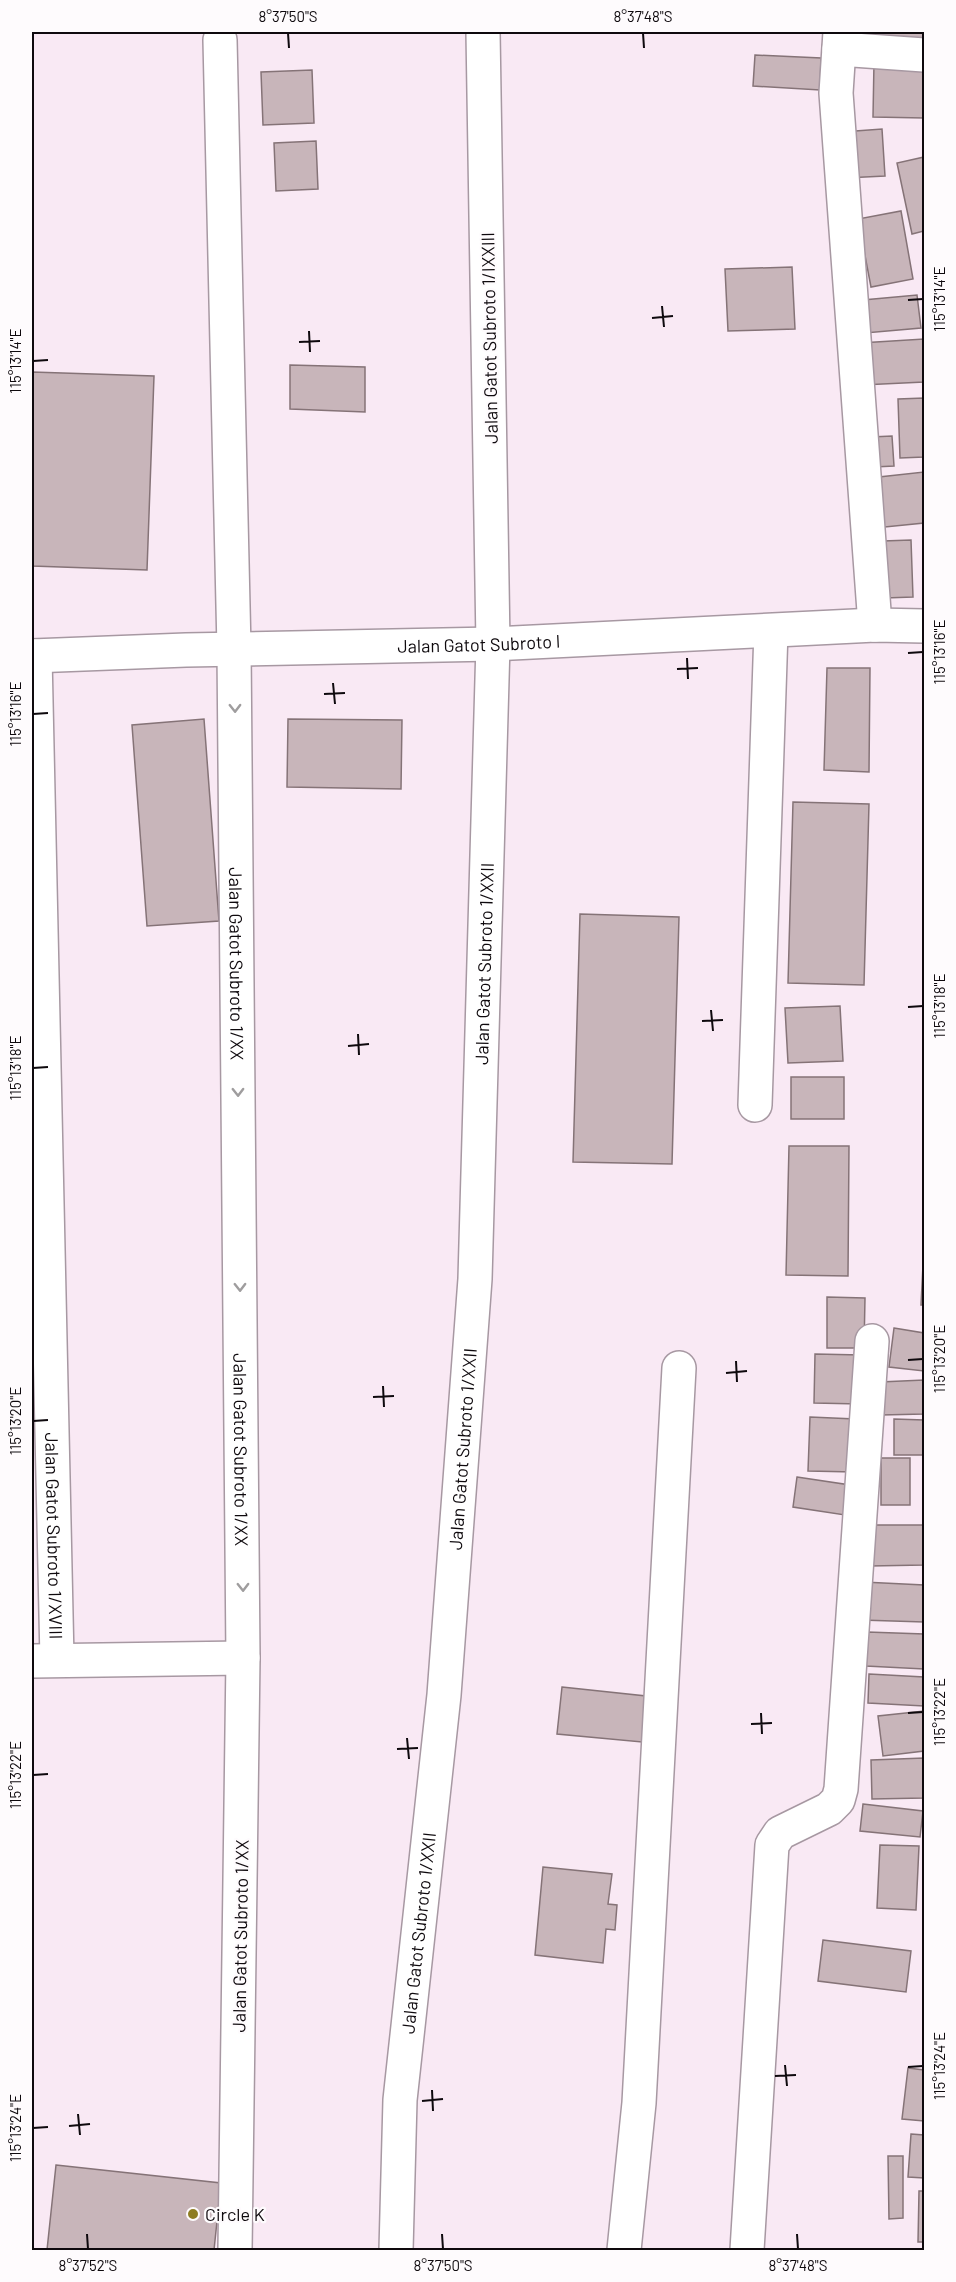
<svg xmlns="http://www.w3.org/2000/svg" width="956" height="2282" font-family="Barlow,sans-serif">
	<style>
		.building { fill: #c8b5ba; stroke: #857377; stroke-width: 1.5 }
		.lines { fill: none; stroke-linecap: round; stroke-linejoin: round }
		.street-casing { stroke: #a798a2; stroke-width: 36 }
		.street { stroke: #fff; stroke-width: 33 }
		.oneway { stroke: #9f9d9e }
		.ticks { fill: none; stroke: #0e090d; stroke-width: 2 }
		.poi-dot { fill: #8e7d23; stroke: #fefbfd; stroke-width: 2 }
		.labels { text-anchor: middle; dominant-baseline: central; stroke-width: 4.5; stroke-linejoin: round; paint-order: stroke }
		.street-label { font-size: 18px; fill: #0e090d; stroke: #fefbfd }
		.poi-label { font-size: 18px; fill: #0e090d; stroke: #fefbfd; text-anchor: start }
		.neatline { fill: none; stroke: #0e090d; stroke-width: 2 }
		.ticks-label { font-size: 15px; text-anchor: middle; fill: #0e090d }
	</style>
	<rect width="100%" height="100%" fill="#f9e9f4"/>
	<!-- building -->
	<path class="building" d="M861 32H924V42L862 44Z
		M755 55 821 58 820 90 753 86Z
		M874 62H924V118L873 117Z
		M312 70 314 123 263 125 261 72Z
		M882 129 885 176 845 178 842 132Z
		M316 141 318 189 276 191 274 143Z
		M924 157V231L912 234 897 163Z
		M901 211 913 279 871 287 858 219Z
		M792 267 795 329 728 331 725 269Z
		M917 295 921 328 865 333 863 300Z
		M924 339V382L862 385 860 343Z
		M290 365 365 367V412L290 409Z
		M32 372 154 376 147 570 32 566Z
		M924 398V457L900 458 898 399Z
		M892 436 894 466 874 467 871 437Z
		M924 472V523L875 528 870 478Z
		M911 540 913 597 885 598 883 541Z
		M827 668H870L869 772 824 770Z
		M204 719 219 921 147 926 132 725Z
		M288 719 402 720 401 789 287 787Z
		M793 802 869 804 864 985 788 983Z
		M580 914 679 917 672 1164 573 1162Z
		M840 1006 843 1061 788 1063 785 1008Z
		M791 1077H844V1119H791Z
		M789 1146H849L848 1276 786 1275Z
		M924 1245V1305H921Z
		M827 1297 865 1298 864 1348H827Z
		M894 1328 924 1333V1371L889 1367Z
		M815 1354 861 1355 860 1404 814 1403Z
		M924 1380V1414L881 1415 880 1382Z
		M810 1417 855 1419 854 1472 808 1471Z
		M894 1419 924 1420V1455H894Z
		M881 1458H910V1505H881Z
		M797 1477 850 1485 845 1515 793 1507Z
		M870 1525H924V1565L870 1566Z
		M863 1582 924 1585V1622L861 1620Z
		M867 1632 924 1634V1669L866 1666Z
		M869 1674 924 1677V1706L868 1703Z
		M562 1687 646 1696 642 1742 557 1734Z
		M924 1711V1751L883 1756 878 1716Z
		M924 1758V1798L872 1799 871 1760Z
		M863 1804 923 1811 920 1837 860 1831Z
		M880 1845 919 1846 916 1910 877 1908Z
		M543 1867 612 1874 608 1904 617 1905 615 1930 606 1929 603 1963 535 1955Z
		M823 1940 911 1951 906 1992 818 1981Z
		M908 2068 924 2070V2121L902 2119Z
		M911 2134 924 2135V2178L908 2177Z
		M888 2156H903V2218L889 2219Z
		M56 2165 221 2183 214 2250H47Z
		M919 2191H924V2242H918Z"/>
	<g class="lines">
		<defs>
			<g id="street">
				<path d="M840 32 836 93 875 625"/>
				<path id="s1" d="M220 40 234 649 243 1658 235 2250"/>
				<path d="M839 49 924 55"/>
				<path id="s2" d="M32 656 186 650 493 644 875 625 924 626"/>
				<path id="s3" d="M35 656 57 1660"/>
				<path d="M755 1105 771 631"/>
				<path d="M32 1661 243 1658"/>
				<path id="s4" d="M396 2250 400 2100 444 1695 475 1279 493 644 483 32"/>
				<path d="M624 2250 639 2103 679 1368"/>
				<path d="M747 2250 772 1845 780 1833 829 1809 838 1800 841 1789 872 1341"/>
			</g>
		</defs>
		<!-- street casing -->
		<use href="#street" class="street-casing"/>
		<!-- street -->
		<use href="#street" class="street"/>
	</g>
	<!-- one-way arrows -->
	<defs><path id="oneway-chevron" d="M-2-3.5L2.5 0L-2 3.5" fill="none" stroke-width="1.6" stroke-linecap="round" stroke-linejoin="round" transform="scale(1.5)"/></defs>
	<g class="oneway">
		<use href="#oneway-chevron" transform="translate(235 708) rotate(89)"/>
		<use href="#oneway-chevron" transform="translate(238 1092) rotate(89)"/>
		<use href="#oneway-chevron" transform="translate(240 1287) rotate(89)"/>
		<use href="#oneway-chevron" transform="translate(243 1587) rotate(89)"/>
	</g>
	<!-- ticks -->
	<path class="ticks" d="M288 33 289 48M643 33 644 48M908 300 923 299M662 306 664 327M652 318 673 316M309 331 310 352M299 342 320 341M33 361 48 360M908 653 923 652M687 658 688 679M677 669 698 668M333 683 335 704M324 694 345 693M33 714 48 713M908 1007 923 1006M711 1010 713 1031M702 1021 723 1020M358 1034 359 1055M348 1046 369 1044M33 1068 48 1067M908 1360 923 1359M736 1361 737 1382M726 1373 747 1371M383 1386 384 1407M373 1397 394 1396M33 1421 48 1420M761 1713 762 1734M908 1713 923 1712M751 1724 772 1723M407 1738 409 1759M397 1749 418 1748M33 1775 48 1774M785 2065 787 2086M908 2067 923 2066M775 2076 796 2075M432 2090 433 2111M422 2101 443 2099M78 2114 80 2135M69 2126 90 2124M33 2128 48 2127M87 2234 88 2249M442 2234 443 2249M797 2234 798 2249"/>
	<!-- markers -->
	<circle class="poi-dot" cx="193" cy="2214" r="6"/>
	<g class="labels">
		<!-- street labels -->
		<g class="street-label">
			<text transform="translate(489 338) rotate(-91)">Jalan Gatot Subroto 1/IXXIII</text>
			<text stroke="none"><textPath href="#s2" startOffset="447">Jalan Gatot Subroto I</textPath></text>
			<text stroke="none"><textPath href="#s4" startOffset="1290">Jalan Gatot Subroto 1/XXII</textPath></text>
			<text stroke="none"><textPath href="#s1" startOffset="924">Jalan Gatot Subroto 1/XX</textPath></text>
			<text stroke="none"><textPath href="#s4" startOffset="804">Jalan Gatot Subroto 1/XXII</textPath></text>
			<text stroke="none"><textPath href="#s1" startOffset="1410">Jalan Gatot Subroto 1/XX</textPath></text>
			<text stroke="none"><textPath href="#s3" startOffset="880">Jalan Gatot Subroto 1/XVIII</textPath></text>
			<text stroke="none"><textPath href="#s4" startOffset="318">Jalan Gatot Subroto 1/XXII</textPath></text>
			<text transform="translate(240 1936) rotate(-89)">Jalan Gatot Subroto 1/XX</text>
		</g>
		<!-- poi labels -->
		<g class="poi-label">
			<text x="205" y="2214">Circle K</text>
		</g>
	</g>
	<!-- border -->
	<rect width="956" height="2282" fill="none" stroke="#fefbfd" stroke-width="66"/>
	<rect x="33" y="33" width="890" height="2216" class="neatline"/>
	<g class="ticks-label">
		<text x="288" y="22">8°37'50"S</text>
		<text x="643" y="22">8°37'48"S</text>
		<text transform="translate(940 299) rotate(-90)" y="5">115°13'14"E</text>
		<text transform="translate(16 361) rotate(-90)" y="5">115°13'14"E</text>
		<text transform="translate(940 652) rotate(-90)" y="5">115°13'16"E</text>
		<text transform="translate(16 714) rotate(-90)" y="5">115°13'16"E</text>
		<text transform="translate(940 1006) rotate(-90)" y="5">115°13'18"E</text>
		<text transform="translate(16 1068) rotate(-90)" y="5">115°13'18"E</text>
		<text transform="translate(940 1359) rotate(-90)" y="5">115°13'20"E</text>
		<text transform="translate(16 1421) rotate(-90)" y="5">115°13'20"E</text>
		<text transform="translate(940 1712) rotate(-90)" y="5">115°13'22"E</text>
		<text transform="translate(16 1775) rotate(-90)" y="5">115°13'22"E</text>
		<text transform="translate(940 2066) rotate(-90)" y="5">115°13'24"E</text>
		<text transform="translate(16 2128) rotate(-90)" y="5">115°13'24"E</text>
		<text x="88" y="2271">8°37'52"S</text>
		<text x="443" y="2271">8°37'50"S</text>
		<text x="798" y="2271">8°37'48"S</text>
	</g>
</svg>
